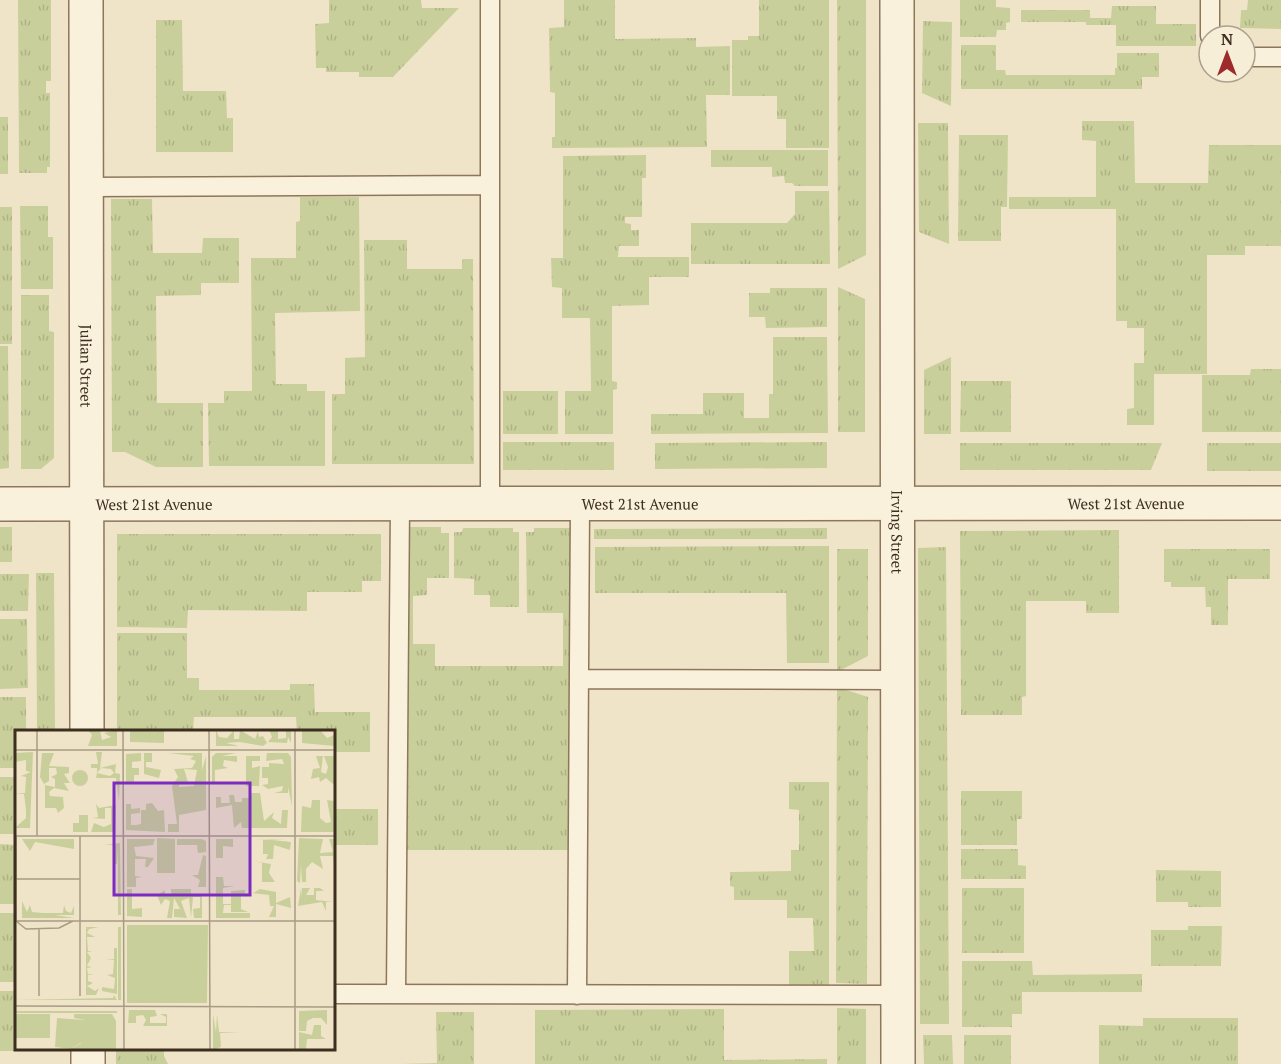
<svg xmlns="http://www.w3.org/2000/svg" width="1281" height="1064" font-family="'PT Serif',serif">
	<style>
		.grass { fill: url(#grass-tufts) }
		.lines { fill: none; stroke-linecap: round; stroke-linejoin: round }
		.service-casing { stroke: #8d765c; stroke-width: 21 }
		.minor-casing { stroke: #8d765c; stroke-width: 36 }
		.tertiary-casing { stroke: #8d765c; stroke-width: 36 }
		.service { stroke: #faf1dc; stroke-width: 18 }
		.minor { stroke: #faf1dc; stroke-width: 33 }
		.tertiary { stroke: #faf1dc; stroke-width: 33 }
		.labels { text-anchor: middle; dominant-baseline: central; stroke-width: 5; stroke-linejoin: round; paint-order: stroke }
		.street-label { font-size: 15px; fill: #3d2e20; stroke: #f7eed8 }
		.inset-road { fill: none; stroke: #a89b85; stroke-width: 1.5 }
		.view { fill: #7b2cbf; fill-opacity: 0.15; stroke: #7b2cbf; stroke-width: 3 }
		.inset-edge { fill: none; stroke: #3d2e20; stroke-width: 3 }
	</style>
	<defs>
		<pattern id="grass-tufts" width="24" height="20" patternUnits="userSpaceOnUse" patternTransform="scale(1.5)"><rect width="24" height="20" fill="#c9cf9b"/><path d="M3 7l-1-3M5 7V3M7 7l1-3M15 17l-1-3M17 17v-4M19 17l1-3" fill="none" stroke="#aeb285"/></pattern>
	</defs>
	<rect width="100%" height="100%" fill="#f0e4c8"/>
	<!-- grass -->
	<path class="grass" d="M18 0H51V81H46V93H50V167H47V173H19Z
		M329 0H421L422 8H459L393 77H359V72H326V68H316L315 24 329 23Z
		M564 0H615V39L696 38V47L730 46V95H706L707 147 552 148V137H555V93L550 92 549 28 564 27Z
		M759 0H829V148H786V119H777V96H732V40H748V36H759Z
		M837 0H866V255L838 269Z
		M960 0H996V7L1010 8V22L1006 23V30H997L996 37H960Z
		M1248 0H1281V29L1240 28 1241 10H1247Z
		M1112 6H1156V24H1196V46H1116V25H1086V22H1021V10H1090V18H1111Z
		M156 20H182L183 91H226L227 118H233V152H156Z
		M923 21 952 22 951 106 922 93Z
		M961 45H996V70H1005L1006 75H1115V68H1117V53H1159V77H1142V89H961Z
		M0 117H8V174H0Z
		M1082 121H1134L1135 183H1208L1209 145H1281V246H1245V255H1207V374H1154V425H1127V409L1134 408V363H1144V328H1127V321H1116V209H1009V197H1096V141L1082 140Z
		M918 123H948L949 244 919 232Z
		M959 135H1008L1007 207H1001V241H958Z
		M711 150H828V186H795L792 183H785L784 176 772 177V167H711Z
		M646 155V178H642V217H625V223L631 224V230H639V246H619L618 257H689V277H649V305L612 306V381L617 382V389L613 390V434H565V391H591L590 318H562V288L552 287 551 258H563V156Z
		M795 191H829L830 264H691V223H787L795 214Z
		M300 197H359L360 311 275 313 276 384H307V391H325V466H209L208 403H224V391H252L251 258H296V222L300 221Z
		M111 199H152L153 253H202L203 238H239V283H201V295L156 296 157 403H203V467H156L125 452H112Z
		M20 206H48V237H53V289H21Z
		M0 207H12V344H0Z
		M364 240H407V269H462V259H473L474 464H332V394H345V358L365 357Z
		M838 287 865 299V432H838Z
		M770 288H827V327L766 328 765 317H749V293H770Z
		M21 295H49V331L54 332V458L41 469H21Z
		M773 337H827L828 433 651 434V414H703V393H744V418H769V394H773Z
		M0 346H8L9 468 0 469Z
		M951 357V434H924V370Z
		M1251 369H1281V432H1202V375H1250Z
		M961 381H1011V432H960Z
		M503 391H558V434H503Z
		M503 442H614V470H503Z
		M827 442V468L655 469V443Z
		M960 443H1162L1151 470H960Z
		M1207 443H1281V471H1207Z
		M0 527H12V562H0Z
		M406 527H441V533H449V578H427V595L413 596V644H435V666H563V613H527L526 532H534V528H573V850H406Z
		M463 528H513V532H519V607H490V595H474V579L454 578V532H462Z
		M827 528V539H594V529Z
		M1119 530V613H1086V601H1026V696L1022 697V715H961L960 531Z
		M117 534H381V581H362V592H307V611L188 610 187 628 117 627Z
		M829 546V663H787L786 593H595V547Z
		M946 547 949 1024H920L918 548Z
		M837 549H868V656L837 672Z
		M1164 549H1270V579H1228V625H1211V607H1206L1205 587H1171V582H1164Z
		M36 573H54L55 731H37Z
		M0 574H29L28 611H0Z
		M0 619H27L28 688 0 689Z
		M117 633H187V678H199V690H290V684H314L315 712H370V752H333V731H297L296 717H194L193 731H117Z
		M837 687 868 697 867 984 836 983Z
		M0 697H26V731H16V768H0Z
		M0 777H16V834H0Z
		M789 782H829V986H789V951H814L813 918H787V900H734V887L730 886V872L791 871V850H799V810L789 809Z
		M961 791H1022V819H1017V845H961Z
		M333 809H378V845H333Z
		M0 844 16 845V904H0Z
		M961 849H1018V865L1026 866V879H961Z
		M1156 870 1221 871V907H1188V902H1156Z
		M962 888H1024V953H962Z
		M0 913H16V982H0Z
		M1188 926H1222L1221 966H1151V930H1188Z
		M962 961H1032L1033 975 1142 974V992H1022V1014H1012V1027H962Z
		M0 991H16V1048H26V1051H0Z
		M837 1008 866 1009V1064H837Z
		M724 1009V1060L827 1059V1064H535V1010Z
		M436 1012H474V1064H400L437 1063Z
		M1143 1018H1238V1064H1099V1025L1143 1026Z
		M923 1035H952L953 1064H924Z
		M964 1035H1011V1064H964Z
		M116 1048H164V1056L168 1064H116Z"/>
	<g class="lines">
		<defs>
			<path id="service" d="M1210 0V36
				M1245 57H1281
				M86 187 490 185
				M490 503V0
				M579 679 897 680
				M333 994 897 995
				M396 994 400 504
				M577 995 580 503"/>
			<g id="minor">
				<path id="s1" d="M86 0 87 731"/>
				<path id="s2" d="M0 504 1281 503"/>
				<path d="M88 1048V1064"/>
			</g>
			<g id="tertiary">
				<path id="s3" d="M897 0 898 1064"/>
			</g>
		</defs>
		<!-- service casing -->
		<use href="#service" class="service-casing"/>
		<!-- minor casing -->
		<use href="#minor" class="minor-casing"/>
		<!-- tertiary casing -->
		<use href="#tertiary" class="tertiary-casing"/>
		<!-- service -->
		<use href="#service" class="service"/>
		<!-- minor -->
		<use href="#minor" class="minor"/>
		<!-- tertiary -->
		<use href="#tertiary" class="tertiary"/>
	</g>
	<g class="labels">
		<!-- street labels -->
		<g class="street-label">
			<text stroke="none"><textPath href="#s1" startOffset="366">Julian Street</textPath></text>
			<text stroke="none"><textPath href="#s2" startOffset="640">West 21st Avenue</textPath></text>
			<text stroke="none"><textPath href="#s2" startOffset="1126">West 21st Avenue</textPath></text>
			<text stroke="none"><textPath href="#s2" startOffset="154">West 21st Avenue</textPath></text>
			<text stroke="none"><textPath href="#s3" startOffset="532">Irving Street</textPath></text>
		</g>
	</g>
	<!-- overview -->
	<g transform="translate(15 730)">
		<rect width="320" height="320" fill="#f0e4c8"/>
		<path d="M73 0H85L87 10 96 7 89 3 102 0V16H73L77 5ZM115 0H149V13L115 12ZM201 0 204 7 212 8 219 0V9H224L225 0 240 9 243 1 244 7 248 6 252 13 248 16 224 12 211 13 224 16H201ZM254 0H263V9L271 8V0H276V13L273 7 272 13 253 12 257 7ZM287 0H305L312 8 319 5V16L287 13ZM18 22 15 98H0L11 88V80L9 64 0 63H10L11 47 6 46 16 42 11 41V30L0 32V23ZM81 22H87L85 38 101 34 100 43 105 44 104 71 101 48H81L82 43 95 46 99 43 96 39 86 38 82 43V38H76V34H83ZM27 23H39L34 36 54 37V43L49 44 55 53H49L54 61 39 58 34 62 35 66 48 67 49 78 43 83 41 78H30V55L40 57V49L36 47 42 44 41 38H34V51L29 54 25 47ZM126 23V31L117 32V38H124V45H119V53H111V24ZM129 23H137V32H131V37L146 40 144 48 129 44ZM153 23H187V40L191 26V80L164 85V102H153V94H162L157 56 163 47 159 39 177 38 181 31 175 29 179 26ZM169 39 182 40 179 56 164 57 165 52H173ZM201 23H221L207 26H222V32L209 30 208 36 213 38 200 40V53H197V27ZM252 23H273L276 27 277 76 273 57V63H259L267 61 268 56 253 59 247 55 253 54V48H247V37H254V33L269 34 267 29 251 31ZM231 26H245V31H237V38L245 36 244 56H231ZM301 26H308L306 42 311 44 313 37 309 26H319V55L311 48 305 52 304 47 296 49 298 39 305 38ZM57 48a8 8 0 1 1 16 0a8 8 0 1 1-16 0ZM236 63H245L249 91 259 82 257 88 266 94 267 80H273L272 98H227L226 92 219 98 217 75 201 78V67H206V73H215L214 65H219L220 72H227V68H236ZM297 70H305V88L311 93 316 92 312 70 319 71V102H286L287 76 296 78ZM137 73 143 81 149 80 150 102 111 100V74H116V79L125 78V83L116 84V95H121L126 94V80H131V74ZM81 74 84 78 101 75 100 102H76L79 93 89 97 96 94V78H90V89L77 88 83 87ZM64 85H73V102H58V93H64ZM142 108 160 109V143H142ZM284 108 308 109 305 123 318 122 314 109H319V138L318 126H305L308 139 297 132 291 139V152H287L286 136 285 153 282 151ZM7 109H59V119L20 112 15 121ZM112 109H140L138 115 119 117 121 126 139 128 133 137H130L131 129H120V146L127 147 121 148V157H112ZM162 109H187L191 111V122L183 123 182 115H162ZM201 109H218V117L208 116V128H201ZM272 109 257 110 276 112 275 120 259 115 258 129H251L253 124H248V110H238ZM105 113 106 185H103V117L102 134H99V115H89ZM188 125 191 126V157H183L185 150 177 145H183ZM238 131 256 134 254 143 260 152H247V133ZM201 147H208L209 156H220L208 158V174H216V161L230 160V165L226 166V179L233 182H216V175H209L208 183H235V188H201ZM286 158V168L287 158H295L291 165H299V158H305L309 161H301V170L319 172H311V181L307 172 283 176ZM112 159H117V179L127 178V187L112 186ZM156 159H176V165H187V188H179L178 179 185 178V167H178L176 188 174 168 166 171 172 188 159 187V179H165L159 168 157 188H152L155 171 150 169 146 175 142 165 150 160V165H156ZM245 159 261 162V173L275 167 276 178 261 174V187H254L259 176H255L254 165 238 163ZM7 171 12 182 15 175 17 182 28 183H48L49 175 51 181 56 183 59 176V185H40L59 188H7ZM71 197H84L74 199 72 203 80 207H72L73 221 78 222H72L76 228 72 236 77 237 72 238 73 244 79 245H73V251L78 253 72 256 80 261 84 258 81 265H71ZM103 197H106V270H103ZM99 218H102V264L87 261V257L99 259 100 248 92 245 98 244 99 230 91 229H99ZM99 265 102 270H0L98 268ZM114 280H140L142 286 135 287V293H151V287L145 284H152V296H128L131 290 128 285 121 286V293H113ZM312 280V295L306 288H298L292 291 291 301H284V281ZM0 281H102V283H0ZM59 284H97L101 291V319H56L66 313 70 290 59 288ZM198 284 201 302 202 284 204 302H226L205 303 206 317 201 319H198ZM299 295H306V306L311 309H292L291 319H284V302L297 305Z" fill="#c9cf9b" fill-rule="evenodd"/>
		<path d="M112 195H193L192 273H112ZM0 284H35V308H0ZM42 288 95 292V319H68V311L56 319 40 317Z" fill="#c9cf9b"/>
		<path class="inset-road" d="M22 0V106M108 0 109 319M194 0 195 319M280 0V319M0 20H320M0 106H320M1 149H65M0 191H320M1 191V106M1 191 11 199 44 198 58 191M24 266V199M65 266V106M0 276 320 277"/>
		<path class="view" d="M99 53H235V165H99Z"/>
		<rect width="320" height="320" class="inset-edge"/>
	</g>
	<!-- north arrow -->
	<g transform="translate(1227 54)"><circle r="28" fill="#f7eed8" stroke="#ada18e" stroke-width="1.5"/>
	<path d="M0-4.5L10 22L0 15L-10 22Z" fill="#9e2a2b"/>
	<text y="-9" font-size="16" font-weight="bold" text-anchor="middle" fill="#3d2e20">N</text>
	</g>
</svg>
